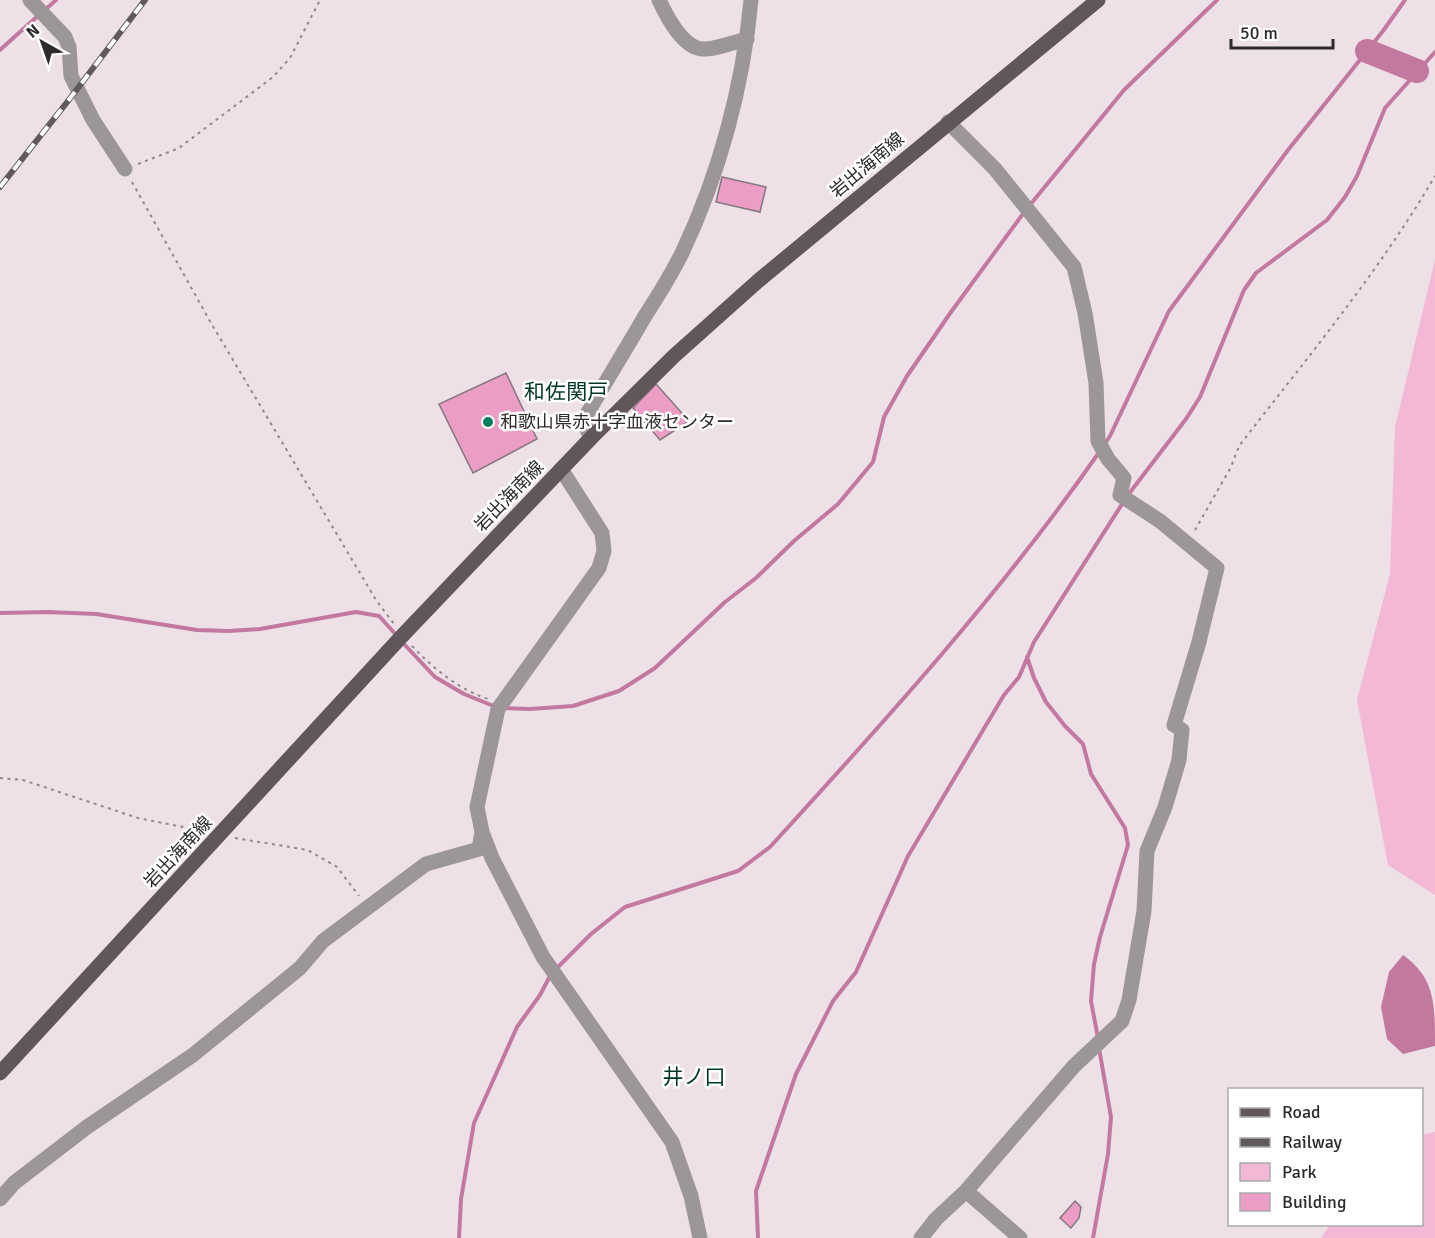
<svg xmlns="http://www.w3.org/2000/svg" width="1435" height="1238" font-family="Signika,'Noto Sans JP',sans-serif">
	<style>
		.green { fill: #f2b8d5 }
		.water { fill: #c3789f }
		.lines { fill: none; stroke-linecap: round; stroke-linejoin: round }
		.stream { stroke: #c3789f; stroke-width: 4 }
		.river { stroke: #c3789f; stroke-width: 24 }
		.building { fill: #eb9dc5; stroke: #84787e; stroke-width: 1.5 }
		.path { stroke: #91888c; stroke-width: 2; stroke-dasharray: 3 4.5; stroke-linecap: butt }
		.minor { stroke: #9c9699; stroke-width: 15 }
		.major { stroke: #60565b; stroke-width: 15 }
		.rail-casing { stroke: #605a5d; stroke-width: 6 }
		.rail { stroke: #fff; stroke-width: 4; stroke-dasharray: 11; stroke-linecap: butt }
		.poi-dot { fill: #007e5e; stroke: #fff; stroke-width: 2 }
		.labels { text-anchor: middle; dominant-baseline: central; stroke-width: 5; stroke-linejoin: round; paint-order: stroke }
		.street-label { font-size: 18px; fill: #2e2a2c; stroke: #fff }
		.poi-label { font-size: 18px; fill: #2e2a2c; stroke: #fff; text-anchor: start }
		.quarter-label { font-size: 21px; fill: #003627; stroke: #fff }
	</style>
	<rect width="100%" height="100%" fill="#ede0e6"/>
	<!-- green -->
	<path class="green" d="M1435 260V895L1388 865 1357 700 1390 574 1395 427Z
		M1435 1132V1238H1321L1330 1225 1422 1224V1135Z"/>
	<!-- water -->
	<path class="water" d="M1403 955C1435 978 1435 1004 1435 1046L1403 1054 1387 1039 1381 1007 1389 972Z"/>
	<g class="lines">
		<!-- stream -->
		<path class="stream" d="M46 9 56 0
			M0 50 40 14
			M1030 205 1124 90 1217 0
			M1104 445 1110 436 1169 311 1288 150 1383 31 1405 0
			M1128 495 1186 419 1200 397 1244 290 1256 273 1327 220 1345 197 1357 176 1385 108 1435 52
			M0 613 48 612 96 614 197 630 229 631 260 629 356 612 379 616 398 637
			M403 643 435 677 464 694 496 707
			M1027 657 1034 678 1046 702 1065 726 1083 744 1091 774 1125 828 1128 845 1100 937 1094 964 1091 1001 1098 1038
			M503 708 530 709 573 706 619 691 655 668 725 602 756 578 794 541 838 504 873 462 884 417 907 376 951 312 1025 211
			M556 969 591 934 625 907 738 871 770 847C886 720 1002 592 1100 451
			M459 1238 461 1199 474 1123 517 1027 540 995 551 974
			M758 1238 756 1191 796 1074 833 1001 856 972 908 856 1004 695 1019 677 1034 642 1124 501
			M1093 1238 1108 1154 1111 1117 1099 1048"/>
		<!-- river -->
		<path class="river" d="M1367 51 1417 71"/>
	</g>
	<!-- building -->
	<path class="building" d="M722 177 766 187 760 212 716 202Z
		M506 373 537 439 473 473 439 404Z
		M656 384 689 421 660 440 633 408Z
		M1075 1201 1081 1207 1079 1218 1071 1228 1060 1218Z"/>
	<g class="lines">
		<!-- path -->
		<path class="path" d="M138 164 179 148 273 77 290 58 320 0
			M132 182 211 323 376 600 394 624
			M1195 530 1231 467 1239 446C1307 358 1379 272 1435 176
			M412 646C434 669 458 689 488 699
			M0 778 23 780 138 818 203 831
			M235 838 308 850 337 867 359 896"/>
		<!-- minor -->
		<path class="minor" d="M30 0 65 37 69 47 71 76 93 120 125 169
			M659 0C667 17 684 51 706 49 719 48 734 42 747 39
			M591 438 585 425 587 414C606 381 626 349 645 316 658 296 671 275 682 253 719 175 743 87 751 0
			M561 469 602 533 604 551 599 568 498 709 477 807 482 832 492 858 543 957 672 1142 691 1196 700 1238
			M966 1191 1020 1238
			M0 1199 14 1183 87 1127 193 1055 300 968 323 941 426 864 479 849 482 832
			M921 1238 936 1219 966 1191 1074 1066 1122 1021 1129 1000 1144 911 1147 851 1165 807 1179 760 1182 730 1174 725 1199 642 1217 568 1160 521 1120 495 1124 478 1108 459 1098 441 1096 383 1085 313 1074 267 995 169 948 122"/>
		<!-- major -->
		<path class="major" d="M0 1073 402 636 591 438 674 356 758 281 1098 0"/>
		<defs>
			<path id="rail" d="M0 187 68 101 145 0"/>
		</defs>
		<!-- rail casing -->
		<use href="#rail" class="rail-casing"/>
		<!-- rail -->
		<use href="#rail" class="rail"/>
	</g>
	<!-- markers -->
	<circle class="poi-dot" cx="488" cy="422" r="6"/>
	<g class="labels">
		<!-- street labels -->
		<g class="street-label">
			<text transform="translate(867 165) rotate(-40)">岩出海南線</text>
			<text transform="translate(509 496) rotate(-46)">岩出海南線</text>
			<text transform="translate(178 852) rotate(-47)">岩出海南線</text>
		</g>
		<!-- poi labels -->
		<g class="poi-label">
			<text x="500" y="422">和歌山県赤十字血液センター</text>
		</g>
		<!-- quarter labels -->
		<g class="quarter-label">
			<text x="566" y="392">和佐関戸</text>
			<text x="694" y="1077">井ノ口</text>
		</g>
	</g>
	<!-- legend -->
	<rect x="1228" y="1088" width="195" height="138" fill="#ffffff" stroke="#abaaab" stroke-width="1.5"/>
	<rect x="1240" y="1108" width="30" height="9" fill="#60565b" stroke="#abaaab" stroke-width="1.5"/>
	<text x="1282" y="1118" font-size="18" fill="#2e2a2c">Road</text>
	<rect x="1240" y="1138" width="30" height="9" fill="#605a5d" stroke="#abaaab" stroke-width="1.5"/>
	<text x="1282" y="1148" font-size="18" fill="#2e2a2c">Railway</text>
	<rect x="1240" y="1163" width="30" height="18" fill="#f2b8d5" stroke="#abaaab" stroke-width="1.5"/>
	<text x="1282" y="1178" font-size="18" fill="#2e2a2c">Park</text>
	<rect x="1240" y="1193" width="30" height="18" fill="#eb9dc5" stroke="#abaaab" stroke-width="1.5"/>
	<text x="1282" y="1208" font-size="18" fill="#2e2a2c">Building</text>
	<!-- north arrow -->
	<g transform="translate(42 42) rotate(320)" stroke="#ffffff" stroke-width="4.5" paint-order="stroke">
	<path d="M0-4.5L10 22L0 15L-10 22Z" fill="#2e2a2c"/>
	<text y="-9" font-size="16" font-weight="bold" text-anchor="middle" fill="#2e2a2c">N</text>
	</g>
	<!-- scale -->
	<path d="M1231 39v9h102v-9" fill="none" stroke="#2e2a2c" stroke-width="3"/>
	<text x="1240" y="39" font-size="18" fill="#2e2a2c" stroke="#ffffff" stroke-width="4.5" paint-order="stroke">50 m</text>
</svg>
